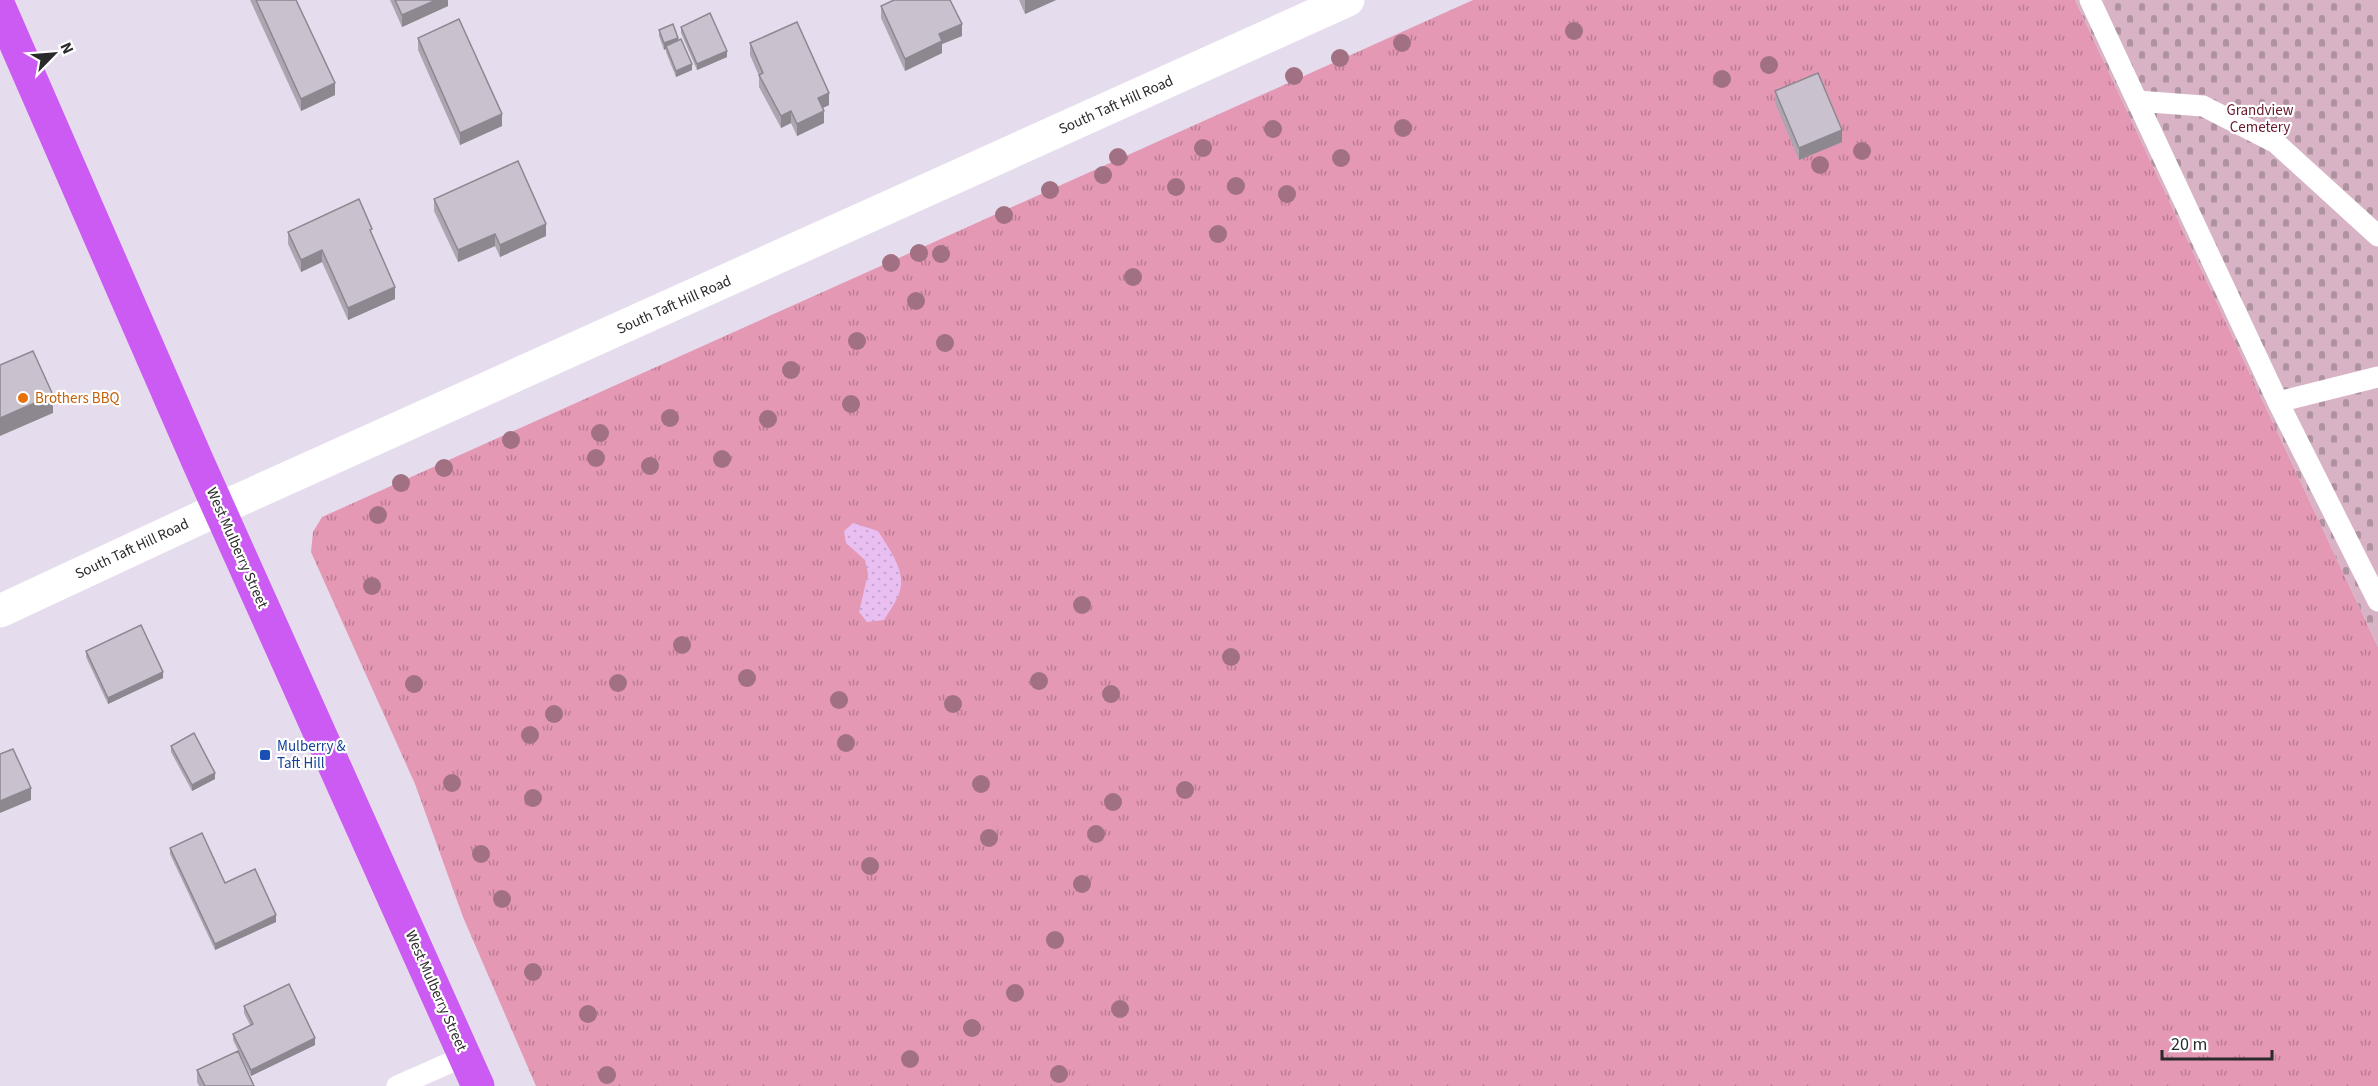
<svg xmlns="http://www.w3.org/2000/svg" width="2378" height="1086" font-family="'Source Sans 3',sans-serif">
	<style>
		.grass { fill: url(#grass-tufts) }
		.sand { fill: url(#sand-dots) }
		.cemetery { fill: url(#cemetery-stones) }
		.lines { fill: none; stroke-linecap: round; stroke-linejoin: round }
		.service { stroke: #fff; stroke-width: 21 }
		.secondary { stroke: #fff; stroke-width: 33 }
		.primary { stroke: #cb5bf2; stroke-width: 33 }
		.tree { fill: #a17183 }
		.wall { fill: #ada6b1 }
		.shaded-wall { fill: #8d8790 }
		.building { fill: #c9c1ce; stroke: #8d8790; stroke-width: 1.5 }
		.food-dot { fill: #e8710a; stroke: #fff; stroke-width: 2 }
		.transit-dot { fill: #1a4fb4; stroke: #fff; stroke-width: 2 }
		.labels { text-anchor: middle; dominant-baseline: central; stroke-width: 4.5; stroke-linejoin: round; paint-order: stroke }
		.street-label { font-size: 15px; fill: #2a2a2a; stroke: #fff }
		.park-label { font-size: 15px; fill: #69192c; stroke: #fff }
		.food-label { font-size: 15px; fill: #c56008; stroke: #fff; text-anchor: start }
		.transit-label { font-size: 15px; fill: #164399; stroke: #fff; text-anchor: start }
	</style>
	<defs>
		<pattern id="grass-tufts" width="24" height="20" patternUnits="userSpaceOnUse" patternTransform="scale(1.5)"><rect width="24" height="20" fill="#e498b4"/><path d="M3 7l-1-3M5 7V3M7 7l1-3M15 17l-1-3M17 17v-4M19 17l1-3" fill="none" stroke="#b97c93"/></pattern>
		<pattern id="sand-dots" width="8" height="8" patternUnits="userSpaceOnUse" patternTransform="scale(1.5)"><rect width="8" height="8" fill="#e9bff2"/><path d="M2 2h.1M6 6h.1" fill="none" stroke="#c8a4d0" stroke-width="1.8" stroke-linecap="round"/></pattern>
		<pattern id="cemetery-stones" width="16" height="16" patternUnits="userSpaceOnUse" patternTransform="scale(1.5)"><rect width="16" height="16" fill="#d7b3c5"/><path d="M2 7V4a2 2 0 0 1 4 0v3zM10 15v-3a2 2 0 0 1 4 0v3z" fill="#af92a0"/></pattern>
	</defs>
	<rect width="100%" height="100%" fill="#e5dced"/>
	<!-- grass -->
	<path class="grass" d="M1473 0H2075L2378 647V1086H536L463 917 415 784 311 552 313 532 322 517Z"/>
	<!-- sand -->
	<path class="sand" d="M853 523 878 531C887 546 903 566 901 585 900 597 890 610 884 620L867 622 859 612 868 574 865 560 846 543 844 531Z"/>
	<!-- cemetery -->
	<path class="cemetery" d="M2075 0H2378V647Z"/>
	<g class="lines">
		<!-- service -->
		<path class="service" d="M2090 0 2137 101
			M2378 236 2276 143 2203 106 2137 101 2278 402 2378 601
			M2278 402 2378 377
			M397 1086 465 1056"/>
		<!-- secondary -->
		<path class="secondary" d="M0 611 219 509 1348 0"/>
		<!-- primary -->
		<path class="primary" d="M0 8 198 462 478 1086"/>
	</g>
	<!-- trees -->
	<g class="tree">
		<circle cx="1574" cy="31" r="9"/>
		<circle cx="1402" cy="43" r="9"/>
		<circle cx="1340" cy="58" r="9"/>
		<circle cx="1769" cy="65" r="9"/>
		<circle cx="1294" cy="76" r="9"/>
		<circle cx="1722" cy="79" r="9"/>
		<circle cx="1403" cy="128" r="9"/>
		<circle cx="1273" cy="129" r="9"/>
		<circle cx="1203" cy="148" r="9"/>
		<circle cx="1862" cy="151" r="9"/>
		<circle cx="1118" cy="157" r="9"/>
		<circle cx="1341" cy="158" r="9"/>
		<circle cx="1820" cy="165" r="9"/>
		<circle cx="1103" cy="175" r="9"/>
		<circle cx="1236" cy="186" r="9"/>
		<circle cx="1176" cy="187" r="9"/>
		<circle cx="1050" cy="190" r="9"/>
		<circle cx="1287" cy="194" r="9"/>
		<circle cx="1004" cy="215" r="9"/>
		<circle cx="1218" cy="234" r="9"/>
		<circle cx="919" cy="253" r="9"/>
		<circle cx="941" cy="254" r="9"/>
		<circle cx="891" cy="263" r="9"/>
		<circle cx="1133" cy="277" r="9"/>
		<circle cx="916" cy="301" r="9"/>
		<circle cx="857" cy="341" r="9"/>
		<circle cx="945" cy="343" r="9"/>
		<circle cx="791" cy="370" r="9"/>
		<circle cx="851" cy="404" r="9"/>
		<circle cx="670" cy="418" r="9"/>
		<circle cx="768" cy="419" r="9"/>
		<circle cx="600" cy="433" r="9"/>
		<circle cx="511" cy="440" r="9"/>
		<circle cx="596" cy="458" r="9"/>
		<circle cx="722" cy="459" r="9"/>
		<circle cx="650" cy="466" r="9"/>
		<circle cx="444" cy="468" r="9"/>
		<circle cx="401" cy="483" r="9"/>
		<circle cx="378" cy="515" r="9"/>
		<circle cx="372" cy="586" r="9"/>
		<circle cx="1082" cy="605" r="9"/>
		<circle cx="682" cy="645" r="9"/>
		<circle cx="1231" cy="657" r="9"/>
		<circle cx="747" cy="678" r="9"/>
		<circle cx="1039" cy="681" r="9"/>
		<circle cx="618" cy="683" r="9"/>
		<circle cx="414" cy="684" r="9"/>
		<circle cx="1111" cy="694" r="9"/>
		<circle cx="839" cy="700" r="9"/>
		<circle cx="953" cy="704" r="9"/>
		<circle cx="554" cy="714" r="9"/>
		<circle cx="530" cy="735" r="9"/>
		<circle cx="846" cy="743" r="9"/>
		<circle cx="452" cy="783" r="9"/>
		<circle cx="981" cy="784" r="9"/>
		<circle cx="1185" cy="790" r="9"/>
		<circle cx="533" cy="798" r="9"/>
		<circle cx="1113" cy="802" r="9"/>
		<circle cx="1096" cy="834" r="9"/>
		<circle cx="989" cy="838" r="9"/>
		<circle cx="481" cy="854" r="9"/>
		<circle cx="870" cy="866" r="9"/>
		<circle cx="1082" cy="884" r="9"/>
		<circle cx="502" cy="899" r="9"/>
		<circle cx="1055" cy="940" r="9"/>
		<circle cx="533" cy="972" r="9"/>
		<circle cx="1015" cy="993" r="9"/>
		<circle cx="1120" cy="1009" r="9"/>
		<circle cx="588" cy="1014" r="9"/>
		<circle cx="972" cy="1028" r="9"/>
		<circle cx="910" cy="1059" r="9"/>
		<circle cx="1059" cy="1074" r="9"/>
		<circle cx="607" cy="1075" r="9"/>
	</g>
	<!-- wall -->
	<path class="wall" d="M250 0H296L335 95 301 111Z
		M390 0H448V6L402 27Z
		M1019 0H1056L1025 14Z
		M881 6 962 36 942 44V53L905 71 881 18Z
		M681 27 727 57 697 70 681 33Z
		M659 30 678 40 692 70 676 77 666 52V49L664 50 659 36Z
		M418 38 502 126 460 145 418 50Z
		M750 43 829 105 823 108 824 123 797 136 791 123 781 128 759 87V76L750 55Z
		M1775 91 1842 142 1799 160 1775 103Z
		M434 199 546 236 500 257 495 246 458 262 434 211Z
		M288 232 372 236 395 299 348 320 322 262 301 272 288 244Z
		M86 651 163 678 108 704 86 657Z
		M171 746 215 779 192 791 171 752Z
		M170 848 225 883 276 922 215 950 170 854Z
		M244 1006 315 1045 251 1076 233 1040V1034L250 1025 244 1013Z
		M197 1070 254 1086H199L197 1082Z"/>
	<!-- shaded-wall -->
	<path class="shaded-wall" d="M436 0H448V6L402 27V15Z
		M1025 0H1056L1025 14Z
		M962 24V36L942 44V53L905 71V59L939 34Z
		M678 38V44L666 46V49L664 50V43Z
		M727 51V57L697 70V64Z
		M692 64V70L676 77V71Z
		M335 83V95L301 111V99Z
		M829 93V105L818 110V98Z
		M791 111V123L781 128V116Z
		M824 111V123L797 136V124Z
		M502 114V126L460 145V133Z
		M1842 130V142L1799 160V148Z
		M546 224V236L500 257V245Z
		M495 234V246L458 262V250Z
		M322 250V262L301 272V260Z
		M395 287V299L348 320V308Z
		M53 395V413L0 436V418Z
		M163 672V678L108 704V698Z
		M215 773V779L192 791V785Z
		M31 788V800L0 813V801Z
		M276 915V922L215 950V944Z
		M315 1038V1045L251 1076V1070Z"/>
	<!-- building -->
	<path class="building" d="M256 0H296L335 83 301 99Z
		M395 0H436L402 15Z
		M894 0H950L962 24 939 34 942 41 905 59 881 6Z
		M710 13 727 51 697 64 681 27Z
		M459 19 502 114 460 133 418 38Z
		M797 22 829 93 818 98 824 111 797 124 791 111 781 116 759 75 763 73 750 43Z
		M673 24 678 38 664 43 659 30Z
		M681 39 692 64 676 71 666 46Z
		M1818 73 1842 130 1799 148 1775 91Z
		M518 161 546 224 500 245 495 234 458 250 434 199Z
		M359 199 372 229 370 230 395 287 348 308 322 250 301 260 288 232Z
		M33 351 53 395 0 418V365Z
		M141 625 163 672 108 698 86 651Z
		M194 733 215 773 192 785 171 746Z
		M13 749 31 788 0 801V754Z
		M202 833 225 883 255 869 276 915 215 944 170 848Z
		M289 984 315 1038 251 1070 233 1034 253 1024 244 1006Z
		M238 1051 254 1086H205L197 1070Z"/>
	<!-- markers -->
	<circle class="food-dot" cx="23" cy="398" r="6"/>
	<rect class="transit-dot" x="259" y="749" width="12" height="12" rx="3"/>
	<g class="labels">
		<!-- street labels -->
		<g class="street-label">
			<text transform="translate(1116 105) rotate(-24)">South Taft Hill Road</text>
			<text transform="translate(674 305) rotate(-24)">South Taft Hill Road</text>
			<text transform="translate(237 548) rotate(66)">West Mulberry Street</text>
			<text transform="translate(132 549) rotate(-25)">South Taft Hill Road</text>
			<text transform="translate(436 991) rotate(66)">West Mulberry Street</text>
		</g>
		<!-- park labels -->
		<g class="park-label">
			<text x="2260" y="110">Grandview<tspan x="2260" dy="17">Cemetery</tspan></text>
		</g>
		<!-- food labels -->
		<g class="food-label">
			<text x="35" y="398">Brothers BBQ</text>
		</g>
		<!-- transit labels -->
		<g class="transit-label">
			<text x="277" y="746">Mulberry &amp;<tspan x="277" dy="17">Taft Hill</tspan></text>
		</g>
	</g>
	<!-- north arrow -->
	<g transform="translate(54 54) rotate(65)" stroke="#ffffff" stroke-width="4.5" paint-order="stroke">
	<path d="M0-4.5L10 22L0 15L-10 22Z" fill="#2a2a2a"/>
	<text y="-9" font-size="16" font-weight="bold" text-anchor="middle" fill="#2a2a2a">N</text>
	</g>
	<!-- scale -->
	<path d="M2162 1050v9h110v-9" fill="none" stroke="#2a2a2a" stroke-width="3"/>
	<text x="2171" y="1050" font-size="18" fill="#2a2a2a" stroke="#ffffff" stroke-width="4.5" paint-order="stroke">20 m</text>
</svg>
